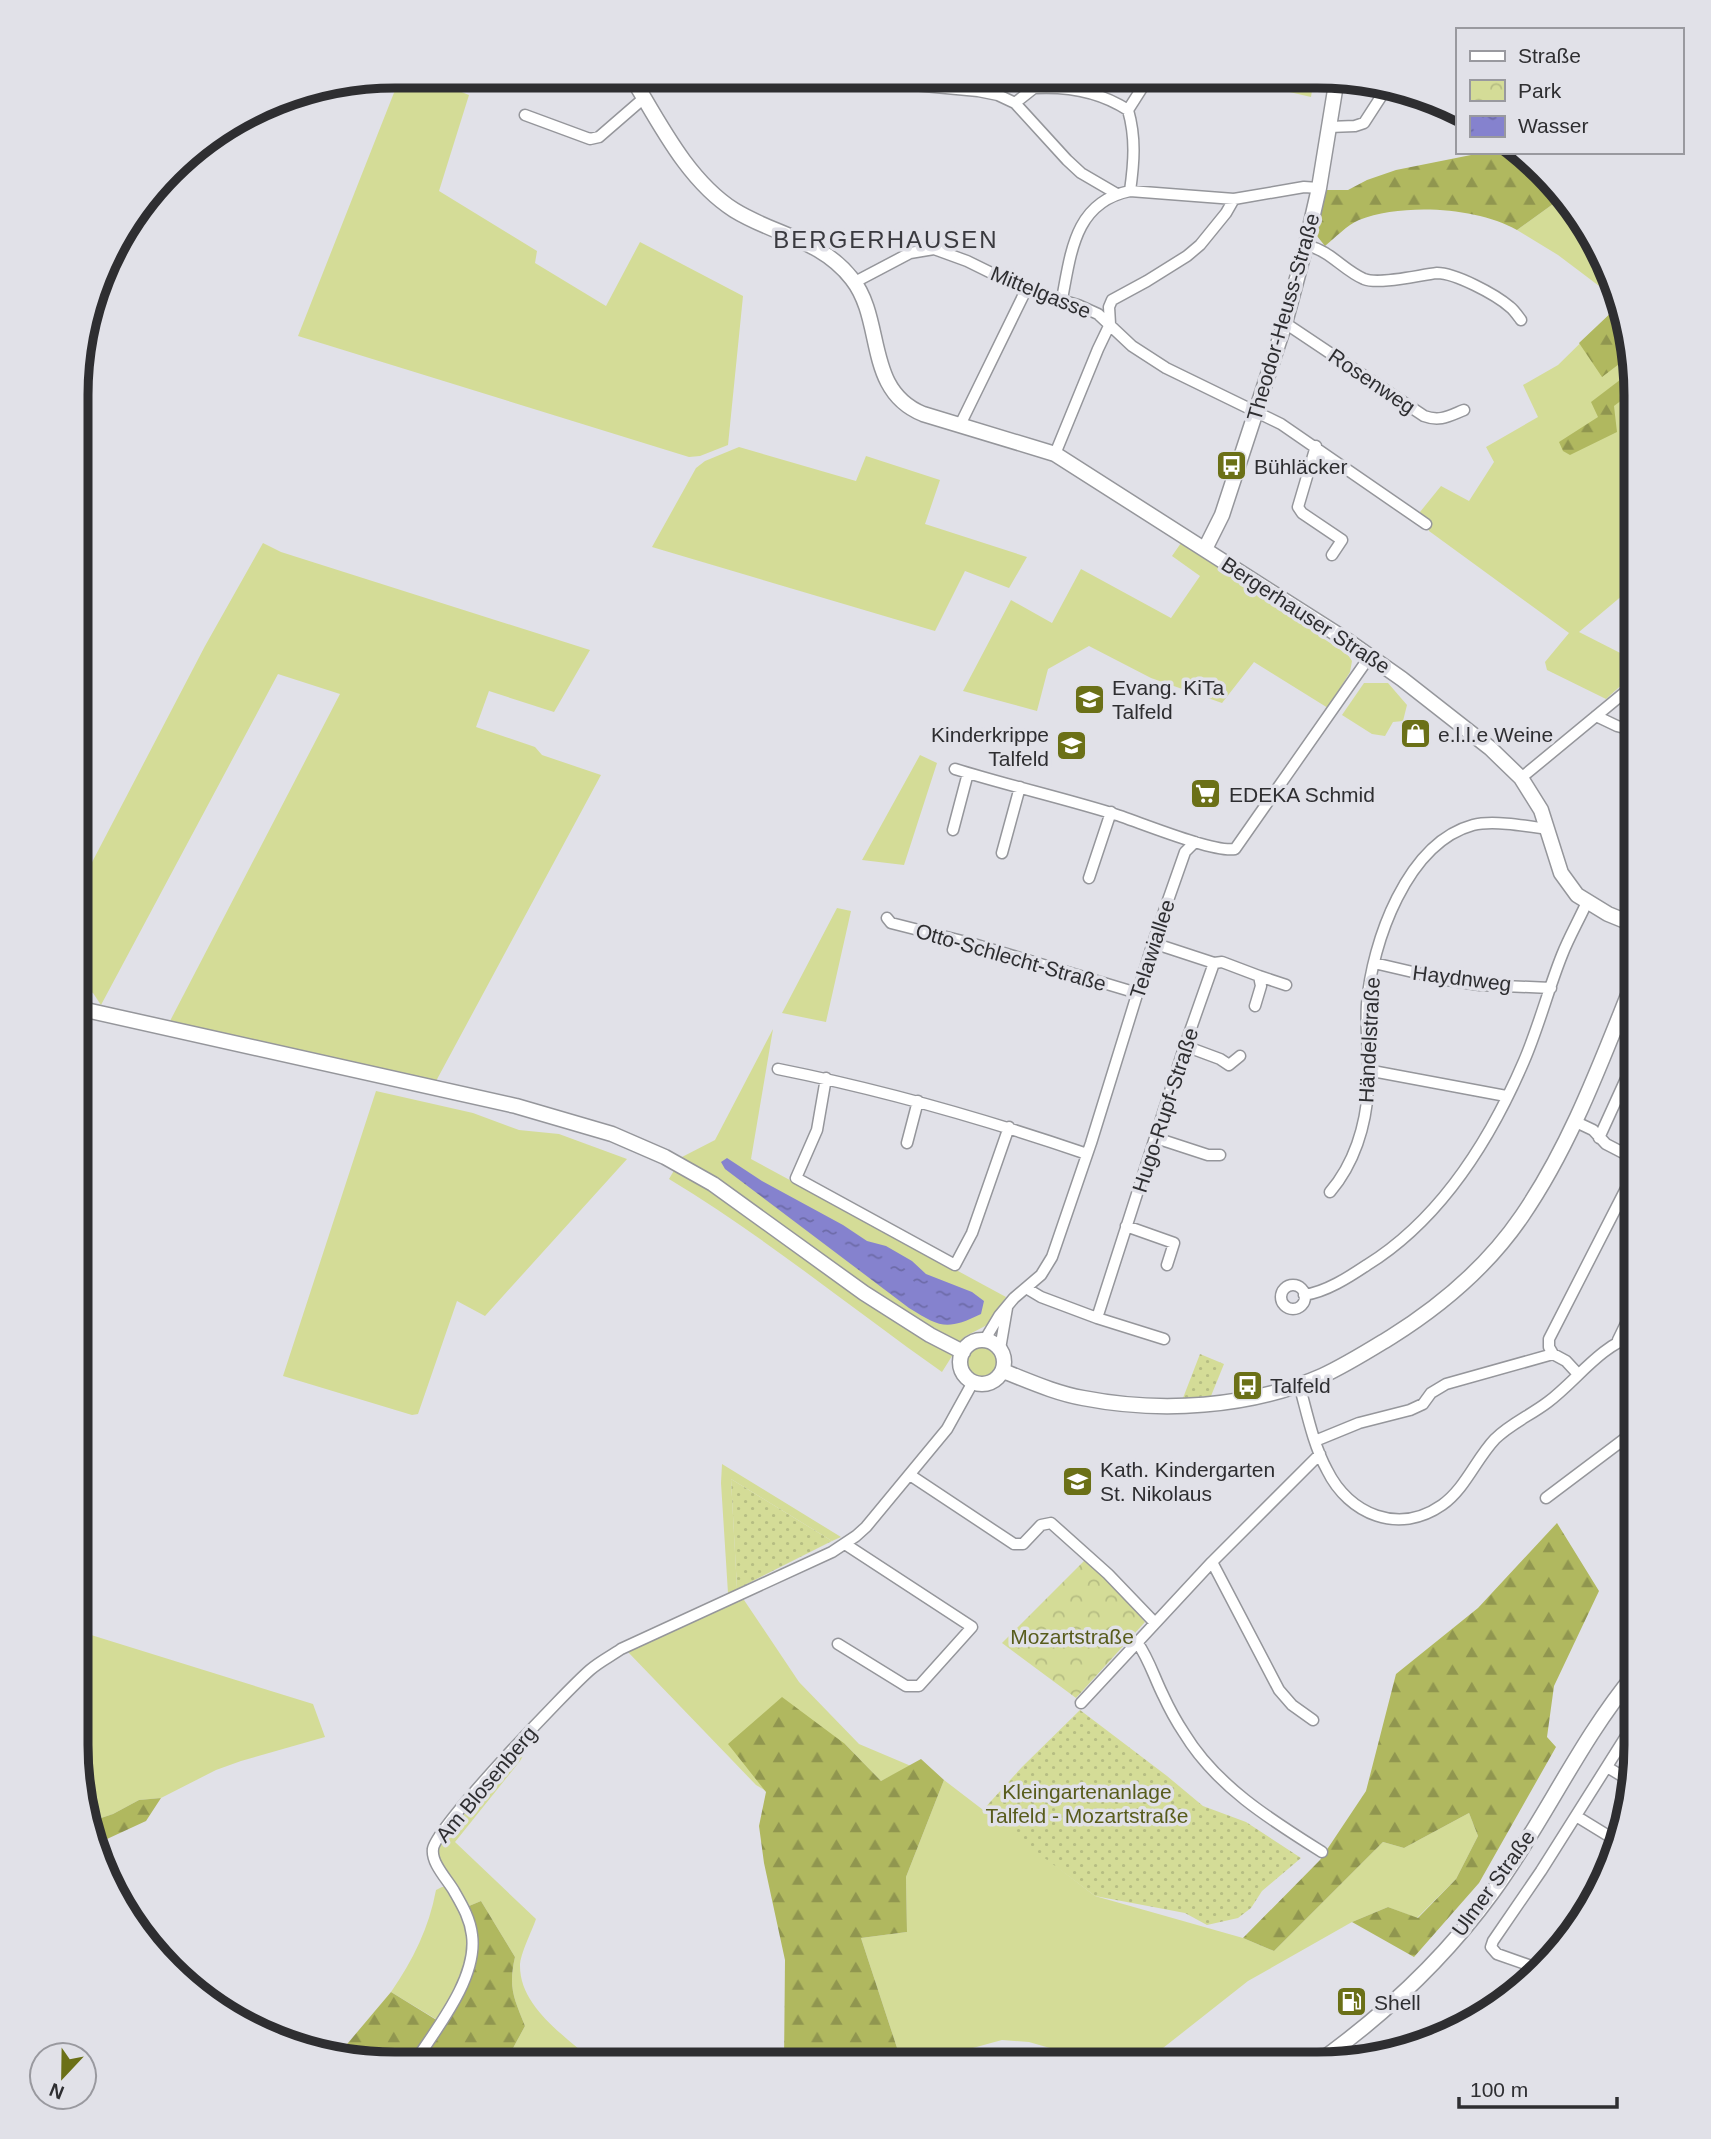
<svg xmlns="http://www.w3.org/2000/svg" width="1711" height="2139" font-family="Helvetica,sans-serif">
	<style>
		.grass { fill: #d4dc97 }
		.forest { fill: url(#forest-firs) }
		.park { fill: url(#park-crowns) }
		.garden { fill: url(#garden-dots) }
		.water { fill: url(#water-ripples) }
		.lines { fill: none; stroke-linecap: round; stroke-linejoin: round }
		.street-casing { stroke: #95969b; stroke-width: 13 }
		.secondary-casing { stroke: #95969b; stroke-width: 17 }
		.street { stroke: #fff; stroke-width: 10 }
		.secondary { stroke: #fff; stroke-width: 14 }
		.labels { text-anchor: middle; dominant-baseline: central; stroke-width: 7; stroke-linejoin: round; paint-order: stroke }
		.street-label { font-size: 21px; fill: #2e2e31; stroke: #e1e1e8 }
		.poi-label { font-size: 21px; fill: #2e2e31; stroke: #e1e1e8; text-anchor: start }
		.park-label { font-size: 21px; fill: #585c1c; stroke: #e1e1e8 }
		.quarter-label { font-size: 24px; letter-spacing: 2px; fill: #3a3a3f; stroke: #e1e1e8 }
		.rim { fill: none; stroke: #2e2e31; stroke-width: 9 }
	</style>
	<defs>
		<pattern id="forest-firs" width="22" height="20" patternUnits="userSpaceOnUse" patternTransform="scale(1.75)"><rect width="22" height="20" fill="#b0b85f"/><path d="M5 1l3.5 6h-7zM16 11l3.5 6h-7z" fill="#90964f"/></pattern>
		<pattern id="park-crowns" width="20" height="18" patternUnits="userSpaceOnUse" patternTransform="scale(1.75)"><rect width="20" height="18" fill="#d4dc97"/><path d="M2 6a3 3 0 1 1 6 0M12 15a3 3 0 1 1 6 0" fill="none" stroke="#b6bd83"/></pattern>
		<pattern id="garden-dots" width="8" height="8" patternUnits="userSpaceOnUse" patternTransform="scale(1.75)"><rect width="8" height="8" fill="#d4dc97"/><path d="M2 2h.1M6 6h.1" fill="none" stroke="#b6bd83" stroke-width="1.8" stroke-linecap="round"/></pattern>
		<pattern id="water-ripples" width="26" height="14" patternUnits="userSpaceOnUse" patternTransform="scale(1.75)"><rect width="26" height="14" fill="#8582ce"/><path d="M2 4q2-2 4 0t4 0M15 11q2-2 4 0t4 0" fill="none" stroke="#6d6ba8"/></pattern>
	</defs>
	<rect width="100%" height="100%" fill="#e1e1e8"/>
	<!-- grass -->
	<path class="grass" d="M401 75H419L469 95 439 191 537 251 535 263 606 306 640 242 743 296 728 445 700 456 689 457 298 336Z
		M1228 78H1314L1311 97Z
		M1560 199 1593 235 1625 312 1636 394V584L1579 632 1636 661V672L1606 699 1547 670 1545 662 1569 633 1429 531 1420 512 1441 486 1469 501 1494 462 1486 447 1538 417 1523 385 1558 365 1615 309V298L1558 255 1517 230Z
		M739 447 856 481 866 456 940 480 925 524 1027 557 1009 588 965 571 935 631 652 547 696 468 705 461Z
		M263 543 281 552 590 650 554 712 489 691 476 727 535 747 542 755 601 775 435 1083 170 1021 340 694 278 674 101 1005 93 993 77 984V891L205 646Z
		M1181 543 1348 655 1352 661 1350 672 1328 708 1254 662 1222 703 1151 678 1089 646 1048 669 1037 711 963 691 1011 600 1052 623 1081 569 1171 618 1200 576 1172 556Z
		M1364 683H1388L1407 705 1403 721 1393 722 1385 736 1372 734 1342 715Z
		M920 755 937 763 904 865 862 860Z
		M837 908 851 911 826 1022 782 1013Z
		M773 1029 751 1159 1006 1297 987 1325 964 1337 942 1372C851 1308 765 1237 669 1179L682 1157 715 1140Z
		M376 1091 473 1113 519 1130 559 1134 627 1159 485 1316 457 1301 418 1414 412 1415 283 1376Z
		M966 1362a16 16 0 1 1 32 0a16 16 0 1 1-32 0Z
		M722 1464 841 1537 832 1541 731 1479 737 1589 728 1593 721 1483Z
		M744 1600 799 1682 859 1744 911 1766 881 1781 845 1744 766 1791 756 1785 628 1652 728 1602Z
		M75 1630 313 1704 325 1737 241 1761 216 1770 161 1798 139 1800 113 1814 86 1823 75 1745Z
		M537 1733 520 1761 455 1842 536 1919C532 1931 520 1954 520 1966 520 2008 567 2037 595 2063H505L525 2026C514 1998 508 1988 515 1957L481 1901 469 1906 437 1857C437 1830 511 1759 532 1735Z
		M944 1780 1095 1896 1243 1938 1274 1951 1383 1842 1404 1848 1469 1813 1478 1836 1456 1879 1417 1918 1388 1907 1352 1922 1248 1981 1144 2063H1102L1029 2042 1002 2040 918 2063H902L861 1938 907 1932 906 1877Z
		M442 1887H449L470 1936 465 1970 439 2021 391 1992C413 1960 429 1928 436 1890Z"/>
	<!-- forest -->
	<path class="forest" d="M1486 152H1516L1560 199 1517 230C1476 207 1403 203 1359 220 1347 225 1335 238 1325 246L1317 236 1323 190H1348L1367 180 1396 170Z
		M1618 296 1625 312 1631 355 1602 377 1579 343 1615 309V299Z
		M1633 370 1635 390 1614 406 1617 432 1570 455 1563 451 1559 442 1598 417 1591 402Z
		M1557 1523 1599 1591 1554 1686 1547 1737 1556 1747 1479 1883 1414 1957 1352 1922 1388 1907 1418 1918 1456 1879 1478 1836 1469 1813 1404 1848 1383 1842 1274 1951 1243 1938 1320 1860 1366 1791 1396 1674 1478 1608Z
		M782 1697 845 1744 881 1781 921 1759 944 1780 906 1877 907 1932 861 1938 902 2063H784L785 1960 764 1863 759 1826 766 1792 728 1744Z
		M161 1798 146 1821 94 1845 86 1823 113 1814 139 1800Z
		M481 1901 515 1957C508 1988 514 1998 525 2026L505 2063H373L337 2056 391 1992 443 2024 476 1938 469 1906Z"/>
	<!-- park -->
	<path class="park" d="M1087 1558 1108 1578 1145 1622 1076 1698 1002 1643Z"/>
	<!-- garden -->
	<path class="garden" d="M1200 1354 1224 1364 1211 1396 1183 1398Z
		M731 1479 832 1541 737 1589Z
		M1080 1710 1167 1776 1203 1806 1246 1822 1301 1858 1262 1891 1251 1908 1238 1918 1207 1925 1185 1913 1095 1896 982 1811 1022 1767Z"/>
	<!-- water -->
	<path class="water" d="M727 1158 762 1181 843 1225 867 1241 886 1246 912 1261 926 1274 972 1292 984 1301 981 1314C946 1331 940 1327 909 1308L725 1169 721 1162Z"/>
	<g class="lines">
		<defs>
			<path id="street" d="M817 76 978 91 998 95 1015 103 1067 160 1081 173 1117 194
				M1034 88C1068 86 1099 91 1128 110
				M640 90 663 76
				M1015 103 1034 88 1038 77
				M525 115 590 139 599 137 644 98
				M1329 127 1355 126 1364 123 1386 89
				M1130 191C1134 162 1136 138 1128 110L1149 77
				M1306 245C1331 251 1343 270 1364 279 1379 285 1419 275 1437 273 1455 273 1495 294 1510 307 1514 310 1518 316 1521 320
				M855 282 910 253 934 249 967 261 1026 290 1078 305 1098 314 1132 346 1166 368 1281 424 1426 524
				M1062 299C1071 252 1075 202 1130 191L1234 199 1304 187 1319 188
				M1285 323 1424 416C1440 422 1449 416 1464 410
				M960 425 1026 290
				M1316 446 1298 507 1302 513 1342 540 1332 555
				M1055 454 1098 349 1110 324 1109 307 1112 300 1147 281 1187 256 1200 245 1226 213 1234 199
				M1596 716 1617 726 1636 731
				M955 769C1006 785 1059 797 1111 813 1137 821 1213 853 1235 849L1370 656
				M1521 778 1636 683
				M953 830 968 773
				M1002 853 1020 787
				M1089 878 1111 812
				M887 918 891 923 970 943 1137 993
				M1214 963 1222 962 1259 976 1261 986 1255 1006
				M1374 963 1447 980 1480 985 1551 988
				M1259 976 1286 985
				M1185 1046 1220 1059 1229 1065 1240 1056
				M778 1069C883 1090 985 1119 1087 1154
				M1367 1070 1506 1096
				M826 1078 817 1130 796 1178 955 1265 972 1233 1009 1127
				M1576 1122 1593 1130 1606 1144 1635 1159
				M1156 1138 1208 1155H1220
				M1599 1138 1635 1059
				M907 1143 918 1101
				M1330 1192C1354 1164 1366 1126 1368 1089 1370 1061 1365 1032 1367 1004 1372 942 1407 843 1473 825 1493 820 1527 826 1547 829
				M1126 1226 1174 1243 1167 1265
				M1281 1297a12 12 0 1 1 24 0a12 12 0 1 1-24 0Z
				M1026 1288 1041 1297 1097 1318 1183 1051 1214 963 1153 943
				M1304 1295C1326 1292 1349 1277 1367 1265 1441 1219 1490 1140 1524 1061 1539 1026 1548 990 1562 955 1569 937 1579 920 1587 902
				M1097 1318 1164 1339
				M1618 1340 1635 1305
				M984 1341 999 1316 1014 1298 1041 1275 1052 1257 1091 1143 1153 943 1185 852 1195 842
				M1000 1349 1007 1308
				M1553 1354 1549 1347V1339L1635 1171
				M1299 1384C1307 1413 1313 1444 1327 1470 1349 1515 1399 1535 1442 1505 1465 1489 1476 1459 1495 1439 1510 1424 1531 1415 1548 1402 1577 1380 1600 1346 1635 1335
				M1315 1441 1359 1423 1410 1410 1423 1404 1431 1393 1446 1384 1553 1354 1566 1361 1578 1374
				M910 1475 1014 1544H1023L1041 1525 1051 1523 1108 1574 1155 1623
				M1546 1498 1635 1431
				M1212 1562 1279 1690 1292 1705 1313 1720
				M1137 1642C1149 1659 1154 1677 1163 1695 1169 1708 1176 1721 1184 1733 1216 1786 1271 1820 1322 1852
				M838 1644 906 1686H919L972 1627 845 1544
				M1081 1703 1212 1562 1320 1454
				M1607 1767 1632 1782
				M1576 1816 1620 1843
				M1534 1967 1497 1954 1491 1947 1493 1941 1541 1871 1635 1722
				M414 2063C436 2029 478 1978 472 1935 470 1918 462 1905 454 1891 447 1879 431 1863 433 1849 435 1828 567 1690 590 1670 599 1662 611 1656 621 1649L832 1552 856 1536 866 1527 947 1429 973 1382"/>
			<path id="secondary" d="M631 76C659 122 687 180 734 210 774 235 821 239 852 279 885 321 864 390 923 414L1055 454 1348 641 1402 679 1490 748 1521 778 1541 810 1561 873 1577 895 1608 914 1635 925
				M1205 549 1222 515 1285 323 1306 245 1319 188 1337 78
				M77 1008 516 1106 612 1134 665 1157 713 1184 864 1293 930 1335 963 1352
				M960 1362a22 22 0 1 1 44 0a22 22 0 1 1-44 0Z
				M1003 1371C1029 1381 1055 1393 1083 1398 1160 1413 1249 1408 1322 1376 1346 1365 1368 1351 1391 1337 1442 1305 1488 1266 1522 1216 1572 1143 1602 1059 1635 978
				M1317 2063C1384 2015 1444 1959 1492 1893 1544 1822 1579 1741 1635 1674"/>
		</defs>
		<!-- street casing -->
		<use href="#street" class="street-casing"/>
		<!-- secondary casing -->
		<use href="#secondary" class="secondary-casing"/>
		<!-- street -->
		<use href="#street" class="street"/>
		<!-- secondary -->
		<use href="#secondary" class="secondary"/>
	</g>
	<!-- icons -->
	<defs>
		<symbol id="bus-square" viewBox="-11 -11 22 22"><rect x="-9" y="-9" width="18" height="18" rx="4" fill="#6b7017" stroke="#e1e1e8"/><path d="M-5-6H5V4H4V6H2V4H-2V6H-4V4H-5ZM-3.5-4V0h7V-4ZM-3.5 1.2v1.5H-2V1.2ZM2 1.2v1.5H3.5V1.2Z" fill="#fff"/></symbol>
		<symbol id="school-square" viewBox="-11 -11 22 22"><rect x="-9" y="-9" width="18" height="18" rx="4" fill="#6b7017" stroke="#e1e1e8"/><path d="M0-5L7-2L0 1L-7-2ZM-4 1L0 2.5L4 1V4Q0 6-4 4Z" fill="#fff"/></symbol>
		<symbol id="shop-square" viewBox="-11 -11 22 22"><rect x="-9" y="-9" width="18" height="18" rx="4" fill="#6b7017" stroke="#e1e1e8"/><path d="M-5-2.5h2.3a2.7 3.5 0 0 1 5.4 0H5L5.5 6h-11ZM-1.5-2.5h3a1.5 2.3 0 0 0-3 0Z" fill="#fff"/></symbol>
		<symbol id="supermarket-square" viewBox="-11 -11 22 22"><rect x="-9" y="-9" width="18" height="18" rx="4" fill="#6b7017" stroke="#e1e1e8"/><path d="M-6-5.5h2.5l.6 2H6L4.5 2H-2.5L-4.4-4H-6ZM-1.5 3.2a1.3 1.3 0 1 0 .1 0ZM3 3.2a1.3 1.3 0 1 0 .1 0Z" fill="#fff"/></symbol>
		<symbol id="fuel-square" viewBox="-11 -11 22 22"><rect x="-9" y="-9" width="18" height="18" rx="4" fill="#6b7017" stroke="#e1e1e8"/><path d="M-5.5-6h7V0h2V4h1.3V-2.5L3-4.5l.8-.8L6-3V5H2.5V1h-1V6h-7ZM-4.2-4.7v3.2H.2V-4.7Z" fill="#fff"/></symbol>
	</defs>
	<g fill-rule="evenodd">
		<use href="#bus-square" x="1214" y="448" width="35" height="35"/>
		<use href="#school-square" x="1072" y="682" width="35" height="35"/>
		<use href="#shop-square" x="1398" y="716" width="35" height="35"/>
		<use href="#school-square" x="1054" y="728" width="35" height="35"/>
		<use href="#supermarket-square" x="1188" y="776" width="35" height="35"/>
		<use href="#bus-square" x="1230" y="1368" width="35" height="35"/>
		<use href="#school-square" x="1060" y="1464" width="35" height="35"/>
		<use href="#fuel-square" x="1334" y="1984" width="35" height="35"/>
	</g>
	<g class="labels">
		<!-- street labels -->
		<g class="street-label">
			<text transform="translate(1041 292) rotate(22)">Mittelgasse</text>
			<text transform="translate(1283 317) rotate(-74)">Theodor-Heuss-Straße</text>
			<text transform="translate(1372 381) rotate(34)">Rosenweg</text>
			<text transform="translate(1306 615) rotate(33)">Bergerhauser Straße</text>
			<text transform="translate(1152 949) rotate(-72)">Telawiallee</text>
			<text transform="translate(1011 957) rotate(16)">Otto-Schlecht-Straße</text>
			<text transform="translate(1462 978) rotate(7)">Haydnweg</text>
			<text transform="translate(1369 1040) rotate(-87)">Händelstraße</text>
			<text transform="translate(1165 1110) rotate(-72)">Hugo-Rupf-Straße</text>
			<text transform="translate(486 1784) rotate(-50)">Am Blosenberg</text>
			<text transform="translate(1493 1883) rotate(-54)">Ulmer Straße</text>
		</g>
		<!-- poi labels -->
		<g class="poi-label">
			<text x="1254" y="466">Bühläcker</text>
			<text x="1112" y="687">Evang. KiTa<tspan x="1112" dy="24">Talfeld</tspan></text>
			<text x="1049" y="734" text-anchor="end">Kinderkrippe<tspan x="1049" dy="24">Talfeld</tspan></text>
			<text x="1438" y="734">e.l.l.e Weine</text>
			<text x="1229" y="794">EDEKA Schmid</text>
			<text x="1270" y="1385">Talfeld</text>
			<text x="1100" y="1469">Kath. Kindergarten<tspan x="1100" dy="24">St. Nikolaus</tspan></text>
			<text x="1374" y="2002">Shell</text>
		</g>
		<!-- park labels -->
		<g class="park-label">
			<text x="1072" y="1636">Mozartstraße</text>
			<text x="1087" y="1791">Kleingartenanlage<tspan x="1087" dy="24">Talfeld - Mozartstraße</tspan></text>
		</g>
		<!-- quarter labels -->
		<g class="quarter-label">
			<text x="886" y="239">BERGERHAUSEN</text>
		</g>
	</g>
	<!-- crop -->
	<path d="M0 0H1711V2139H0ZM395 88H1317A307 307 0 0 1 1624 395V1745A307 307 0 0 1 1317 2052H395A307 307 0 0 1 88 1745V395A307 307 0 0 1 395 88Z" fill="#e1e1e8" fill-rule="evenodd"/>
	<path class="rim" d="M395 88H1317A307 307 0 0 1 1624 395V1745A307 307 0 0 1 1317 2052H395A307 307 0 0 1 88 1745V395A307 307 0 0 1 395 88Z"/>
	<!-- legend -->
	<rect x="1456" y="28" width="228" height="126" fill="#e1e1e8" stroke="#99999f" stroke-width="2"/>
	<rect x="1470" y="51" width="35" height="10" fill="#ffffff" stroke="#99999f" stroke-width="2"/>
	<text x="1518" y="63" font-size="21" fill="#2e2e31">Straße</text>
	<rect x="1470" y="80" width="35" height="21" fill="url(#park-crowns)" stroke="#99999f" stroke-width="2"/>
	<text x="1518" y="98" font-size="21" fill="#2e2e31">Park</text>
	<rect x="1470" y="116" width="35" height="21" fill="url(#water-ripples)" stroke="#99999f" stroke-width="2"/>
	<text x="1518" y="133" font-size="21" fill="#2e2e31">Wasser</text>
	<!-- north arrow -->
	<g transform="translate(63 2076) rotate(202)"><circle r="33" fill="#e1e1e8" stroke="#99999f" stroke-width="2"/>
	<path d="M0-5L12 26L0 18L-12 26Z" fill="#6b7017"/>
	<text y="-10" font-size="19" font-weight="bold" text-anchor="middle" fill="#2e2e31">N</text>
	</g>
	<!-- scale -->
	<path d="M1459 2097v10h158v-10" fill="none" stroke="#2e2e31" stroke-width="3.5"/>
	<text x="1470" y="2097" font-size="21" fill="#2e2e31" stroke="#e1e1e8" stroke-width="5" paint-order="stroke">100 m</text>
</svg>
